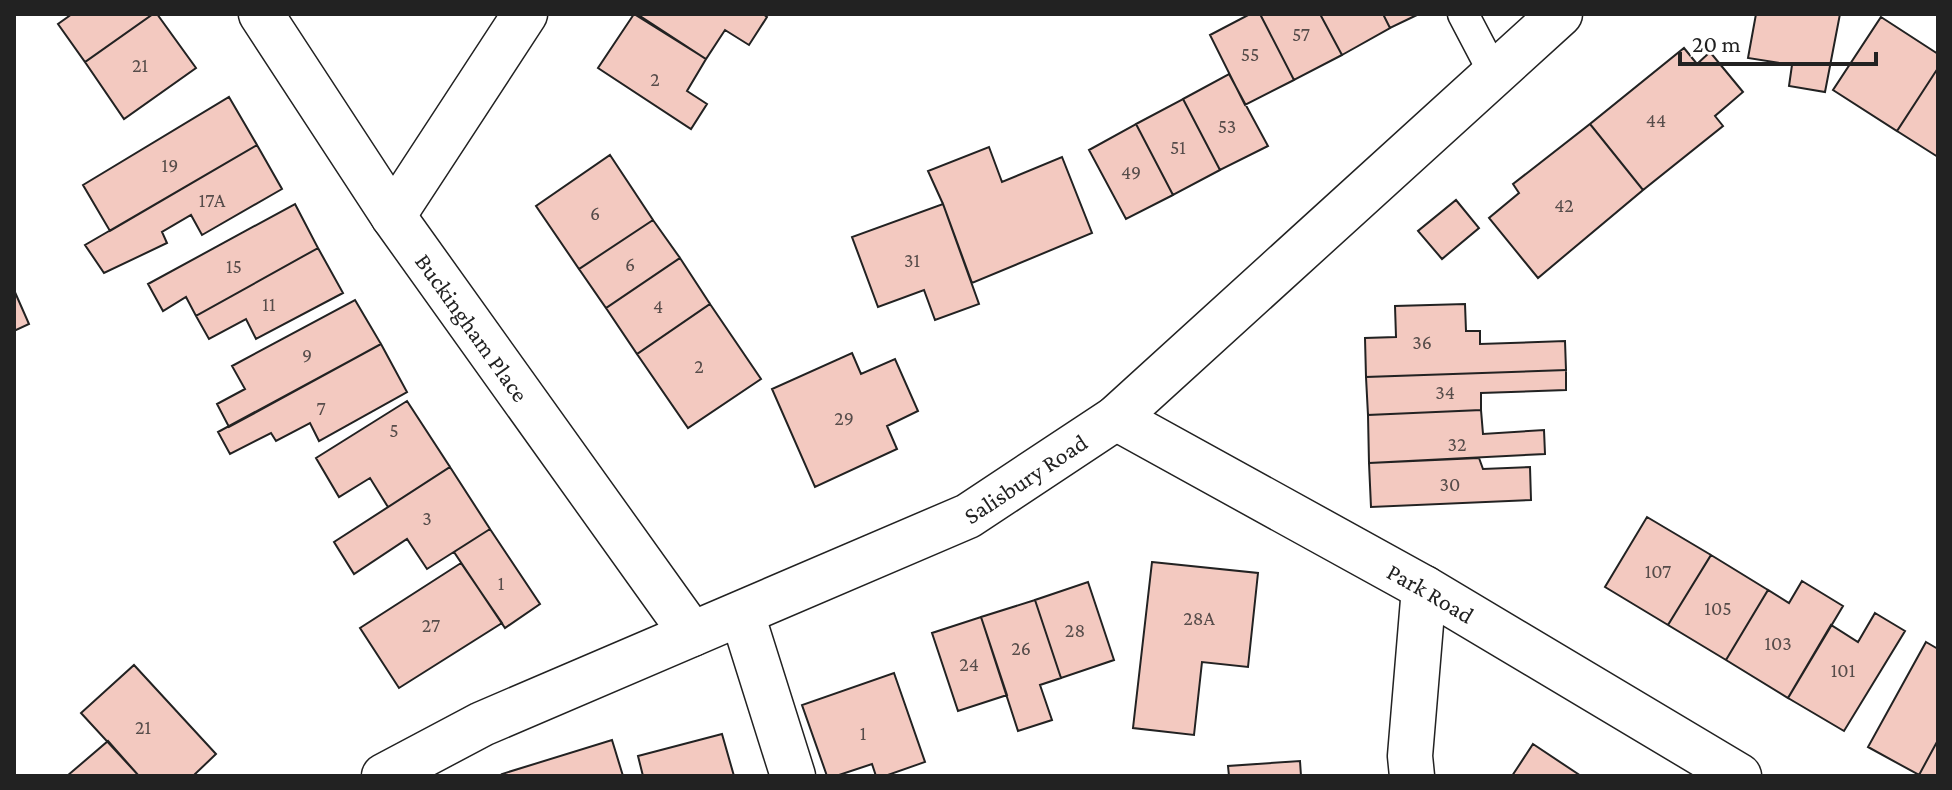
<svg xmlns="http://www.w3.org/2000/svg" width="1952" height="790" font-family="'Crimson Pro',serif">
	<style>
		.building { fill: #f3c9c0; stroke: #222; stroke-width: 2 }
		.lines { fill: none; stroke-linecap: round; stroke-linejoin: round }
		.lane-casing { stroke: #222; stroke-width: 33 }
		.street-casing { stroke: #222; stroke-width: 47 }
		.secondary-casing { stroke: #222; stroke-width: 47 }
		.lane { stroke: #fff; stroke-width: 30 }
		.street { stroke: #fff; stroke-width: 44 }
		.secondary { stroke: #fff; stroke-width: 44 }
		.labels { text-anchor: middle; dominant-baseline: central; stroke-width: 6; stroke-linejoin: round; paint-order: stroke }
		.number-label { font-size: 20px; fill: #564c4a }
		.street-label { font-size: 24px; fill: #222; stroke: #fff }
	</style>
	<rect width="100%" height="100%" fill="#fff"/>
	<!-- building -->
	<path class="building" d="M72 14H153L85 62 58 24Z
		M153 14H157L196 68 124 119 85 62Z
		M634 14 706 59 687 91 707 104 691 129 598 68Z
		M637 14H763L767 17 749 45 725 30 706 59Z
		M1250 14H1260L1294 80 1245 105 1210 35Z
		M1260 14H1320L1342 55 1294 80Z
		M1320 14H1383L1390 28 1342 55Z
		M1383 14H1419L1390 28Z
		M1756 14H1840L1825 92 1789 86 1792 65 1748 58Z
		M1881 17 1938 54V68L1897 131 1833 90Z
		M1684 48 1697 64 1710 52 1743 92 1715 116 1723 126 1643 190 1590 124Z
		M1938 68V157L1897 131Z
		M1229 74 1268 146 1220 170 1183 99Z
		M229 97 257 145 110 231 83 185Z
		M1183 99 1220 170 1173 195 1136 124Z
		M1136 124 1173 195 1126 219 1089 150Z
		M1590 124 1643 190 1538 278 1489 218 1519 193 1513 184Z
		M257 145 282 189 202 235 191 215 162 232 167 243 104 273 85 245Z
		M989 147 1002 182 1062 157 1092 233 972 283 943 204 928 171Z
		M610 155 653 220 579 269 536 206Z
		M1456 200 1479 228 1442 259 1418 231Z
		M295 204 318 248 196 316 186 297 163 311 148 284Z
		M943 204 979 304 935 320 924 290 878 307 852 237Z
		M653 220 680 258 606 308 579 269Z
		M318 248 343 293 256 339 246 319 209 339 196 316Z
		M680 258 710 304 637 354 606 308Z
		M14 290 29 324 14 331Z
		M355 300 381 344 229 427 217 404 245 389 232 366Z
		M710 304 761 379 688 428 637 354Z
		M1465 304 1466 331H1480V344L1565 341 1566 370 1366 377 1365 338 1396 337 1395 306Z
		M381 344 407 392 319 441 310 423 276 441 271 433 230 454 218 432Z
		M852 353 861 374 895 359 918 411 887 426 897 449 815 487 772 389Z
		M1566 370V390L1481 393V410L1368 415 1366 377Z
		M407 401 450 467 388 507 370 478 339 497 316 458Z
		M1481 410 1483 434 1544 430 1545 454 1369 463 1368 415Z
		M1479 458 1483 469 1530 467 1531 500 1371 507 1369 463Z
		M450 467 490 529 427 569 407 539 354 574 334 542Z
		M1647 517 1711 555 1668 625 1605 587Z
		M490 529 540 604 505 628 454 552Z
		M1711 555 1768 590 1726 660 1668 625Z
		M1152 562 1258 573 1248 667 1202 662 1194 735 1133 728Z
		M461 563 502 623 399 688 360 628Z
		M1802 581 1843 606 1788 698 1726 660 1768 590 1789 603Z
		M1088 582 1114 660 1061 678 1035 600Z
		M1035 600 1061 678 1040 685 1052 720 1018 731 981 617Z
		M1875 613 1905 631 1844 731 1788 698 1831 625 1858 642Z
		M981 617 1007 695 958 711 932 633Z
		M1926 642 1938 649V740L1919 775 1868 747Z
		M134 665 216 754 193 776H139L81 713Z
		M894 673 925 762 885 776H876L872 764 836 776H827L802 705Z
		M722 734 734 776H643L638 756Z
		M612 740 623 776H503L502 774Z
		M1938 740V776H1921L1919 775Z
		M108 741 139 776H67Z
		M1533 744 1581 776H1512Z
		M1300 761 1301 776H1229L1228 766Z"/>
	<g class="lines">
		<defs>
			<path id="lane" d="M1463 14 1495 75"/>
			<g id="street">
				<path id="s1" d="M261 14 393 216 692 634"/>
				<path d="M393 216 525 14"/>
				<path d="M742 614 793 776"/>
				<path d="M1412 776 1410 756 1424 588"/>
			</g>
			<g id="secondary">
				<path id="s2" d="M1116 418 1424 588 1739 776"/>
				<path id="s3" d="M384 776 482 724 968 516 1116 418 1560 14"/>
			</g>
		</defs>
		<!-- lane casing -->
		<use href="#lane" class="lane-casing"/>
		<!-- street casing -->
		<use href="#street" class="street-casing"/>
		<!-- secondary casing -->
		<use href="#secondary" class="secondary-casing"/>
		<!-- lane -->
		<use href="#lane" class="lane"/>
		<!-- street -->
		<use href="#street" class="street"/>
		<!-- secondary -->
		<use href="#secondary" class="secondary"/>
	</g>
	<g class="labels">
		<!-- number labels -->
		<g class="number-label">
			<text x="1301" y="34">57</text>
			<text x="1250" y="54">55</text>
			<text x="140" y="65">21</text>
			<text x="655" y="79">2</text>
			<text x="1656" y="120">44</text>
			<text x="1227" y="126">53</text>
			<text x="1178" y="147">51</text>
			<text x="170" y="165">19</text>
			<text x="1131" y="172">49</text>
			<text x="212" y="200">17A</text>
			<text x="1564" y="205">42</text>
			<text x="595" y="213">6</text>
			<text x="912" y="260">31</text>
			<text x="630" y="264">6</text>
			<text x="234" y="266">15</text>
			<text x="269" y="304">11</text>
			<text x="658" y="306">4</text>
			<text x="1422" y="342">36</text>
			<text x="307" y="355">9</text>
			<text x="699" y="366">2</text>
			<text x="1445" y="392">34</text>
			<text x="321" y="408">7</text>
			<text x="844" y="418">29</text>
			<text x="394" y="430">5</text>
			<text x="1457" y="444">32</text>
			<text x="1450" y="484">30</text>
			<text x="427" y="518">3</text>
			<text x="1658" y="571">107</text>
			<text x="501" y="583">1</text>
			<text x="1718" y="608">105</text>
			<text x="1199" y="618">28A</text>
			<text x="431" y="625">27</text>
			<text x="1075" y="630">28</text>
			<text x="1778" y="643">103</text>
			<text x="1021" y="648">26</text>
			<text x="969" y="664">24</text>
			<text x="1843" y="670">101</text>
			<text x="143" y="727">21</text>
			<text x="863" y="733">1</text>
		</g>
		<!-- street labels -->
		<g class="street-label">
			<text stroke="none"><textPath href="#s1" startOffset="378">Buckingham Place</textPath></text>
			<text stroke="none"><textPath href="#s3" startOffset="708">Salisbury Road</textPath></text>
			<text stroke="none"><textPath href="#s2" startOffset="360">Park Road</textPath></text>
		</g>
	</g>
	<!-- border -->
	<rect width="1952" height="790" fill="none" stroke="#222222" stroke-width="32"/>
	<!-- scale -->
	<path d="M1680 52v12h196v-12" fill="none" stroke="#222222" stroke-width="4"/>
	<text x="1692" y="52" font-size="24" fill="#222222" stroke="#ffffff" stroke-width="6" paint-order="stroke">20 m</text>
</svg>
